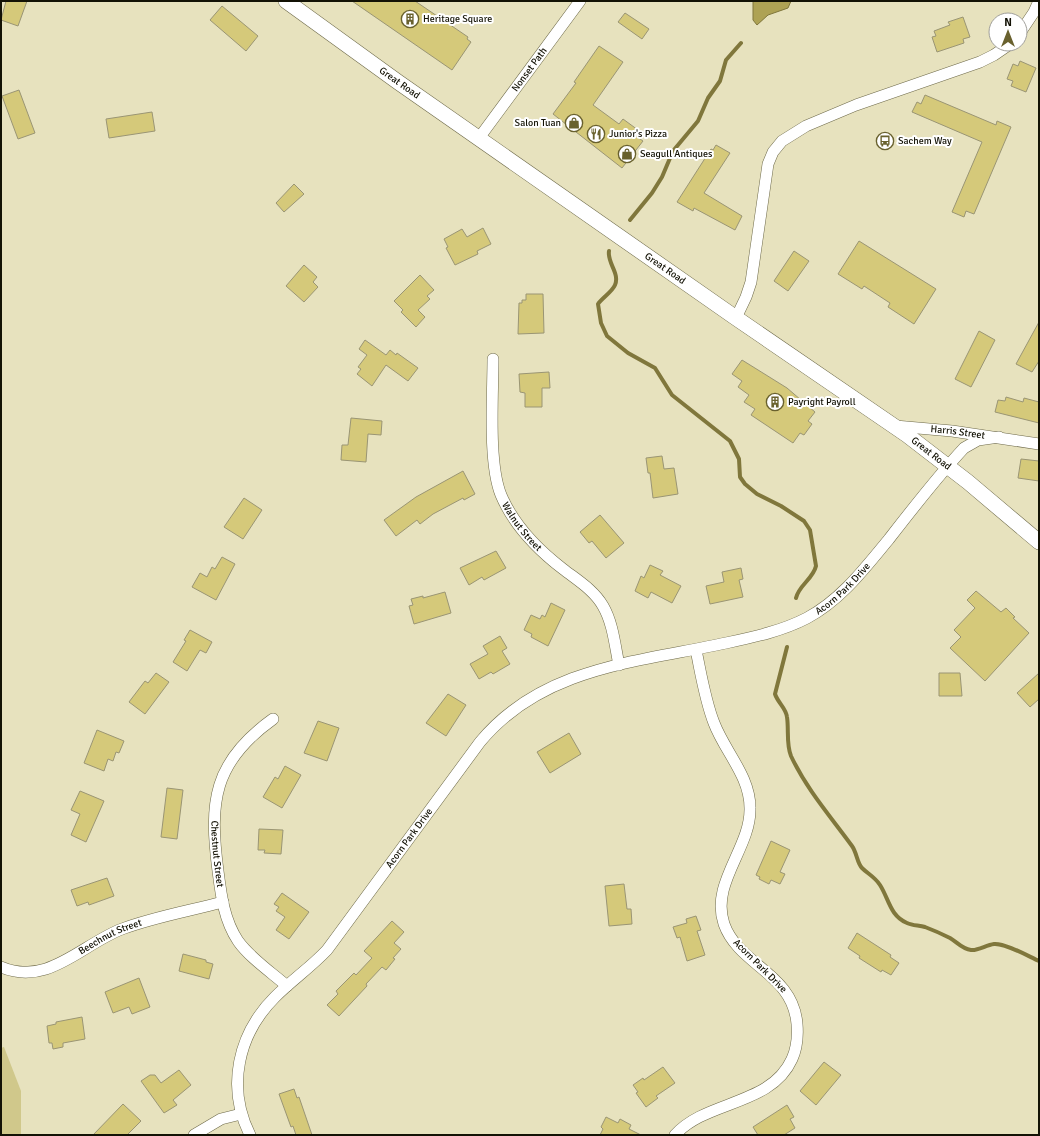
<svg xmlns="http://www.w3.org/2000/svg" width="1040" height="1136" font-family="Signika,sans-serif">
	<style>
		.green { fill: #d0c88b }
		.water { fill: #aea254; stroke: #80773c }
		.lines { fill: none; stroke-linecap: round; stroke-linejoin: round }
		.stream { stroke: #80773c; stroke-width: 4 }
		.building { fill: #d5c97a; stroke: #9a9574 }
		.minor-casing { stroke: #6d6949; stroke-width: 12 }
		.secondary-casing { stroke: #6d6949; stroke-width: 16 }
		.minor { stroke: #fff; stroke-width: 11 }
		.secondary { stroke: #fff; stroke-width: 15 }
		.labels { text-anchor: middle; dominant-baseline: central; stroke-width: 4; stroke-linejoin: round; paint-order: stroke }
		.poi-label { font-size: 10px; fill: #131205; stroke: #fff; text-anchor: start }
		.street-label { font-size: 10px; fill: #131205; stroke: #fff }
	</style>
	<rect width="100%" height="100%" fill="#e7e2be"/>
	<!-- green -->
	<path class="green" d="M4 1047 21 1091V1135H1V1048Z"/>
	<!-- water -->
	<path class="water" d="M753 1H791L788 8 768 15 757 25 753 20Z"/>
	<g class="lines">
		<!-- stream -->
		<path class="stream" d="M630 220 652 193 662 177 673 151 698 121 708 98 720 81 726 60 741 43
			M609 251C607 263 620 273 615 285 612 292 602 298 598 304L601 323 607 336 628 353 655 368 672 395 730 441 739 459 740 477 745 484 757 494 781 506 804 521 810 530 816 566C813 579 799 585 796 598
			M787 647 775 694C778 703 786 708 787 717 789 730 786 744 791 756 807 790 831 817 852 846 857 853 857 863 862 868 868 874 875 877 880 885 889 899 890 916 907 923 913 926 919 925 925 927 933 930 942 934 950 938 957 942 962 949 971 950 978 951 986 945 994 944 1005 943 1028 956 1039 961"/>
	</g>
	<!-- building -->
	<path class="building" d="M6 1H27L18 26 1 20Z
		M352 1H415L468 37 467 39 471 42 452 70Z
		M222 6 258 36 246 51 210 20Z
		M625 13 649 29 642 39 618 22Z
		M963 17 970 37 963 39 964 43 937 52 932 37 936 36 934 31 950 25 948 22Z
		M599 46 623 62 593 105 619 124 623 119 638 130 634 135 643 141 622 168 553 114 576 83 574 82Z
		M1020 61 1036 68 1026 92 1011 86 1013 81 1007 79 1013 64 1018 66Z
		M19 90 35 133 18 139 2 96Z
		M925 95 996 125 997 121 1011 127 974 214 966 211 964 217 952 212 982 142 912 112 917 102 921 104Z
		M152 112 155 131 109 138 106 119Z
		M716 145 730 153 704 193 742 216 735 230 694 208 693 211 677 202 711 149 713 150Z
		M294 184 304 194 284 212 276 203Z
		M483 228 491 244 477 251 478 254 455 265 446 248 448 247 444 239 462 229 467 237Z
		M859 241 936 289 914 324 888 307 890 303 864 286 862 289 838 274Z
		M794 251 809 261 788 291 774 281Z
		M304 265 317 277 313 282 318 287 304 302 286 286Z
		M420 275 434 290 427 296 430 299 418 310 425 317 416 327 401 312 403 310 394 301Z
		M526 294H543L544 333 518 334 519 303H522V300H526Z
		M1039 322V361L1032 372 1016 364Z
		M979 331 995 340 971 387 955 379Z
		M365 340 386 355 390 350 396 355 397 353 418 368 408 381 386 365 372 386 357 374 361 369 358 367 367 355 359 349Z
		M742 360 787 388 815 412 808 421 812 424 804 435 800 433 793 443 751 415 755 409 744 402 749 395 738 387 742 381 732 374Z
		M549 372 550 388H542V407H525V393L520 392 519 374Z
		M1006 397 1023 402 1024 398 1039 402V423L995 412 998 400 1005 401Z
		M351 418 382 421 381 435 368 434 366 462 341 460 342 445H348Z
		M662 456 664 469 674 468 678 494 653 498 650 473H648L646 458Z
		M1021 459 1039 461V481L1018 478Z
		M463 471 475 494 464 500 463 498 433 514 420 524 417 520 396 536 384 520 416 497Z
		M244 498 262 510 243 539 224 527Z
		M600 515 624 543 606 558 592 541 589 543 580 532Z
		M496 551 506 568 484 580 482 577 469 585 460 568Z
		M222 557 235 564 216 600 192 587 200 573 207 577 212 567 215 569Z
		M650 565 663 571 660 575 681 586 672 603 651 592 648 598 635 591 641 576 644 578Z
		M741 568 743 579 739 580 743 597 710 604 706 586 724 582 722 572Z
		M976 591 1001 612 1006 608 1015 617 1013 618 1029 633 985 681 950 648 961 637 954 630 975 608 967 600Z
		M445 592 451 613 414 624 409 606 413 605 411 599 423 596V598Z
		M551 603 565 610 548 646 531 637 532 634 524 630 531 615 540 619 542 615 545 617Z
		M190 630 212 642 206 653 200 650 187 671 173 662 186 641 184 640Z
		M500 636 507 648 502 651 510 664 493 674 491 672 479 679 470 664 488 654 483 646Z
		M156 673 169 682 145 714 129 702 145 681 148 683Z
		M939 673H960L962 696H939Z
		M1039 673V699L1030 707 1017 693Z
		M448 694 466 705 446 736 426 723Z
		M318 721 339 728 327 761 304 753Z
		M97 730 124 741 119 753 116 752 113 761 108 759 104 771 84 763Z
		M569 733 581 754 550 773 537 752Z
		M285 766 301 775 282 808 263 797 275 777 278 779Z
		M167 788 183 790 177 839 161 837Z
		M80 791 104 801 86 842 71 835 80 814 71 810Z
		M259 829 283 830 281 854 264 853 265 850H258Z
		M771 841 790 850 780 872 785 874 780 884 771 880 769 884 759 879 760 877 756 875Z
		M107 878 114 896 89 905 88 902 77 906 71 890Z
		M624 884 627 909H631L632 924 609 926 605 886Z
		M282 893 309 912 289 939 276 930 285 917 276 911 279 907 274 904Z
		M696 916 701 930 697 931 705 955 687 961 680 937 677 938 673 927 687 923 686 919Z
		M392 921 404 932 394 943 401 949 393 958 395 959 386 970 382 967 366 984 367 986 339 1016 327 1005 338 994 336 991 354 973 356 975 372 958 364 951Z
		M857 933 891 955 890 957 899 963 891 975 882 970 881 972 859 958 860 956 848 948Z
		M183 954 206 960V962L213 964 209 979 179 971Z
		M139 978 150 1007 132 1014 129 1007 113 1013 105 992Z
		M82 1017 85 1039 63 1043V1047L53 1049 52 1043H49L47 1026 56 1024V1022Z
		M824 1062 841 1075 816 1105 800 1091Z
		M663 1067 675 1083 656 1096 658 1098 646 1107 636 1093 638 1092 633 1085 643 1078 644 1080Z
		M179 1070 191 1085 173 1100 177 1105 164 1113 141 1081 150 1075H155L161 1083Z
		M294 1089 297 1098 299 1097 312 1135H296L293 1126 291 1127 279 1094Z
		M123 1104 141 1121 127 1135H93Z
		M787 1105 794 1117 790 1119 795 1128 784 1135H758L753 1127Z
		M606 1117 618 1123 620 1119 631 1125 629 1129 641 1135H600L603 1129 601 1127Z"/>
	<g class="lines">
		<defs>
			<g id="minor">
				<path d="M1020 33 1034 12 1039 1"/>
				<path id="s1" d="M479 138 580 1"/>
				<path d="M736 318 746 297 751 282 768 164 773 152 782 141 806 126 856 105 980 62 994 55 1010 44"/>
				<path id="s2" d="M493 359C493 396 488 463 501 495 514 526 537 549 563 569 577 580 594 590 603 606 613 623 615 646 619 665"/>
				<path id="s3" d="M895 426 952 431 1039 444"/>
				<path id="s4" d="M273 719C213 762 209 802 218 871 221 895 224 920 238 941 250 958 271 972 287 986"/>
				<path id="s5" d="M1 967C48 987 82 944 122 929 154 917 189 911 223 902"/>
				<path d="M194 1135 221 1119 241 1114"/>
				<path id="s6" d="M250 1135C226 1087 238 1034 275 997 292 980 311 967 327 950L480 742C542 667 638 662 726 643 754 637 782 631 807 618 841 600 865 568 889 539 913 508 937 477 964 448L978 440 999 437"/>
				<path d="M675 1135C706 1100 771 1106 792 1059 797 1048 798 1036 797 1024 793 973 739 966 724 924 710 883 751 848 750 808 750 776 725 752 714 723 705 700 701 674 696 650"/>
			</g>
			<g id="secondary">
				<path id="s7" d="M286 1 398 82 736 318 907 435 968 482 1039 542"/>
			</g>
		</defs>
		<!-- minor casing -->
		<use href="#minor" class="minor-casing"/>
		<!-- secondary casing -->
		<use href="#secondary" class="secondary-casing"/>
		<!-- minor -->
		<use href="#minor" class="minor"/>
		<!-- secondary -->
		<use href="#secondary" class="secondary"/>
	</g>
	<!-- icons -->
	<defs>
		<symbol id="building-ring" viewBox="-11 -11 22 22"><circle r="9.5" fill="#fff" stroke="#69612e" stroke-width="1.5"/><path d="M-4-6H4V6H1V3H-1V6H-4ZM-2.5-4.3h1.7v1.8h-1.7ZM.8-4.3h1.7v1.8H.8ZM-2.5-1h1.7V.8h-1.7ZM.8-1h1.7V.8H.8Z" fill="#69612e"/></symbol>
		<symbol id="shop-ring" viewBox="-11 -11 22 22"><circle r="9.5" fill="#fff" stroke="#69612e" stroke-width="1.5"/><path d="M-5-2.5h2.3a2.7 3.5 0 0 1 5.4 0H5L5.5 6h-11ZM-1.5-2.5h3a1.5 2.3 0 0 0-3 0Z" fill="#69612e"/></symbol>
		<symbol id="restaurant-ring" viewBox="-11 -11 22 22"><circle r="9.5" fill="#fff" stroke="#69612e" stroke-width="1.5"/><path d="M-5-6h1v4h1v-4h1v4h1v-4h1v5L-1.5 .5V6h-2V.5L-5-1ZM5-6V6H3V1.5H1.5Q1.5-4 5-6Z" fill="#69612e"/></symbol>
		<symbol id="bus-ring" viewBox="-11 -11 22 22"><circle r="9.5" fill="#fff" stroke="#69612e" stroke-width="1.5"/><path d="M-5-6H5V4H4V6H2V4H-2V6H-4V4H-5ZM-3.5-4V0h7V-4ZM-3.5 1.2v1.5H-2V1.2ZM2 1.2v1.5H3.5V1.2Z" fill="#69612e"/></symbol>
	</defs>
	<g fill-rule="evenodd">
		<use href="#building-ring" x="400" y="9" width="20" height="20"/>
		<use href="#shop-ring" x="564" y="113" width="20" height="20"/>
		<use href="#restaurant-ring" x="586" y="124" width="20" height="20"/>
		<use href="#bus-ring" x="875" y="131" width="20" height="20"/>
		<use href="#shop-ring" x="617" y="144" width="20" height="20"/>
		<use href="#building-ring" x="765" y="392" width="20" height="20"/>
	</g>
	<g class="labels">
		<!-- poi labels -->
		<g class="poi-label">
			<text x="423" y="19">Heritage Square</text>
			<text x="561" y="123" text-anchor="end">Salon Tuan</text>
			<text x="609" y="134">Junior's Pizza</text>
			<text x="898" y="141">Sachem Way</text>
			<text x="640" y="154">Seagull Antiques</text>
			<text x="788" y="402">Payright Payroll</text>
		</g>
		<!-- street labels -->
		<g class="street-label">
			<text stroke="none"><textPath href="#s1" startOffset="85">Nonset Path</textPath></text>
			<text stroke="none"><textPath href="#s7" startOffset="140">Great Road</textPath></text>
			<text stroke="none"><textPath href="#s7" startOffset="464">Great Road</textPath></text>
			<text stroke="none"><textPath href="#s3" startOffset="63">Harris Street</textPath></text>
			<text stroke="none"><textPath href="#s7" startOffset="788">Great Road</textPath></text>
			<text stroke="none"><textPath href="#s2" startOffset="175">Walnut Street</textPath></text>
			<text stroke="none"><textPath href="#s6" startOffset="881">Acorn Park Drive</textPath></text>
			<text stroke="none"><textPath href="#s6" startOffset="359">Acorn Park Drive</textPath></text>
			<text stroke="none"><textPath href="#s4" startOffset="156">Chestnut Street</textPath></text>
			<text stroke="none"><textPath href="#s5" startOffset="118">Beechnut Street</textPath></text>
			<text transform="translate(760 966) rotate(45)">Acorn Park Drive</text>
		</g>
	</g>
	<!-- border -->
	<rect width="1040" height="1136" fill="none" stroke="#131205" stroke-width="4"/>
	<!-- north arrow -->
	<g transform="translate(1008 32)"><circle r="19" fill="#ffffff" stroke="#a1a09b"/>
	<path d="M0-3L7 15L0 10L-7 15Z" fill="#69612e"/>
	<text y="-6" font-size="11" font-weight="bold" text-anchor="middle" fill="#131205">N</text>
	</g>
</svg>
